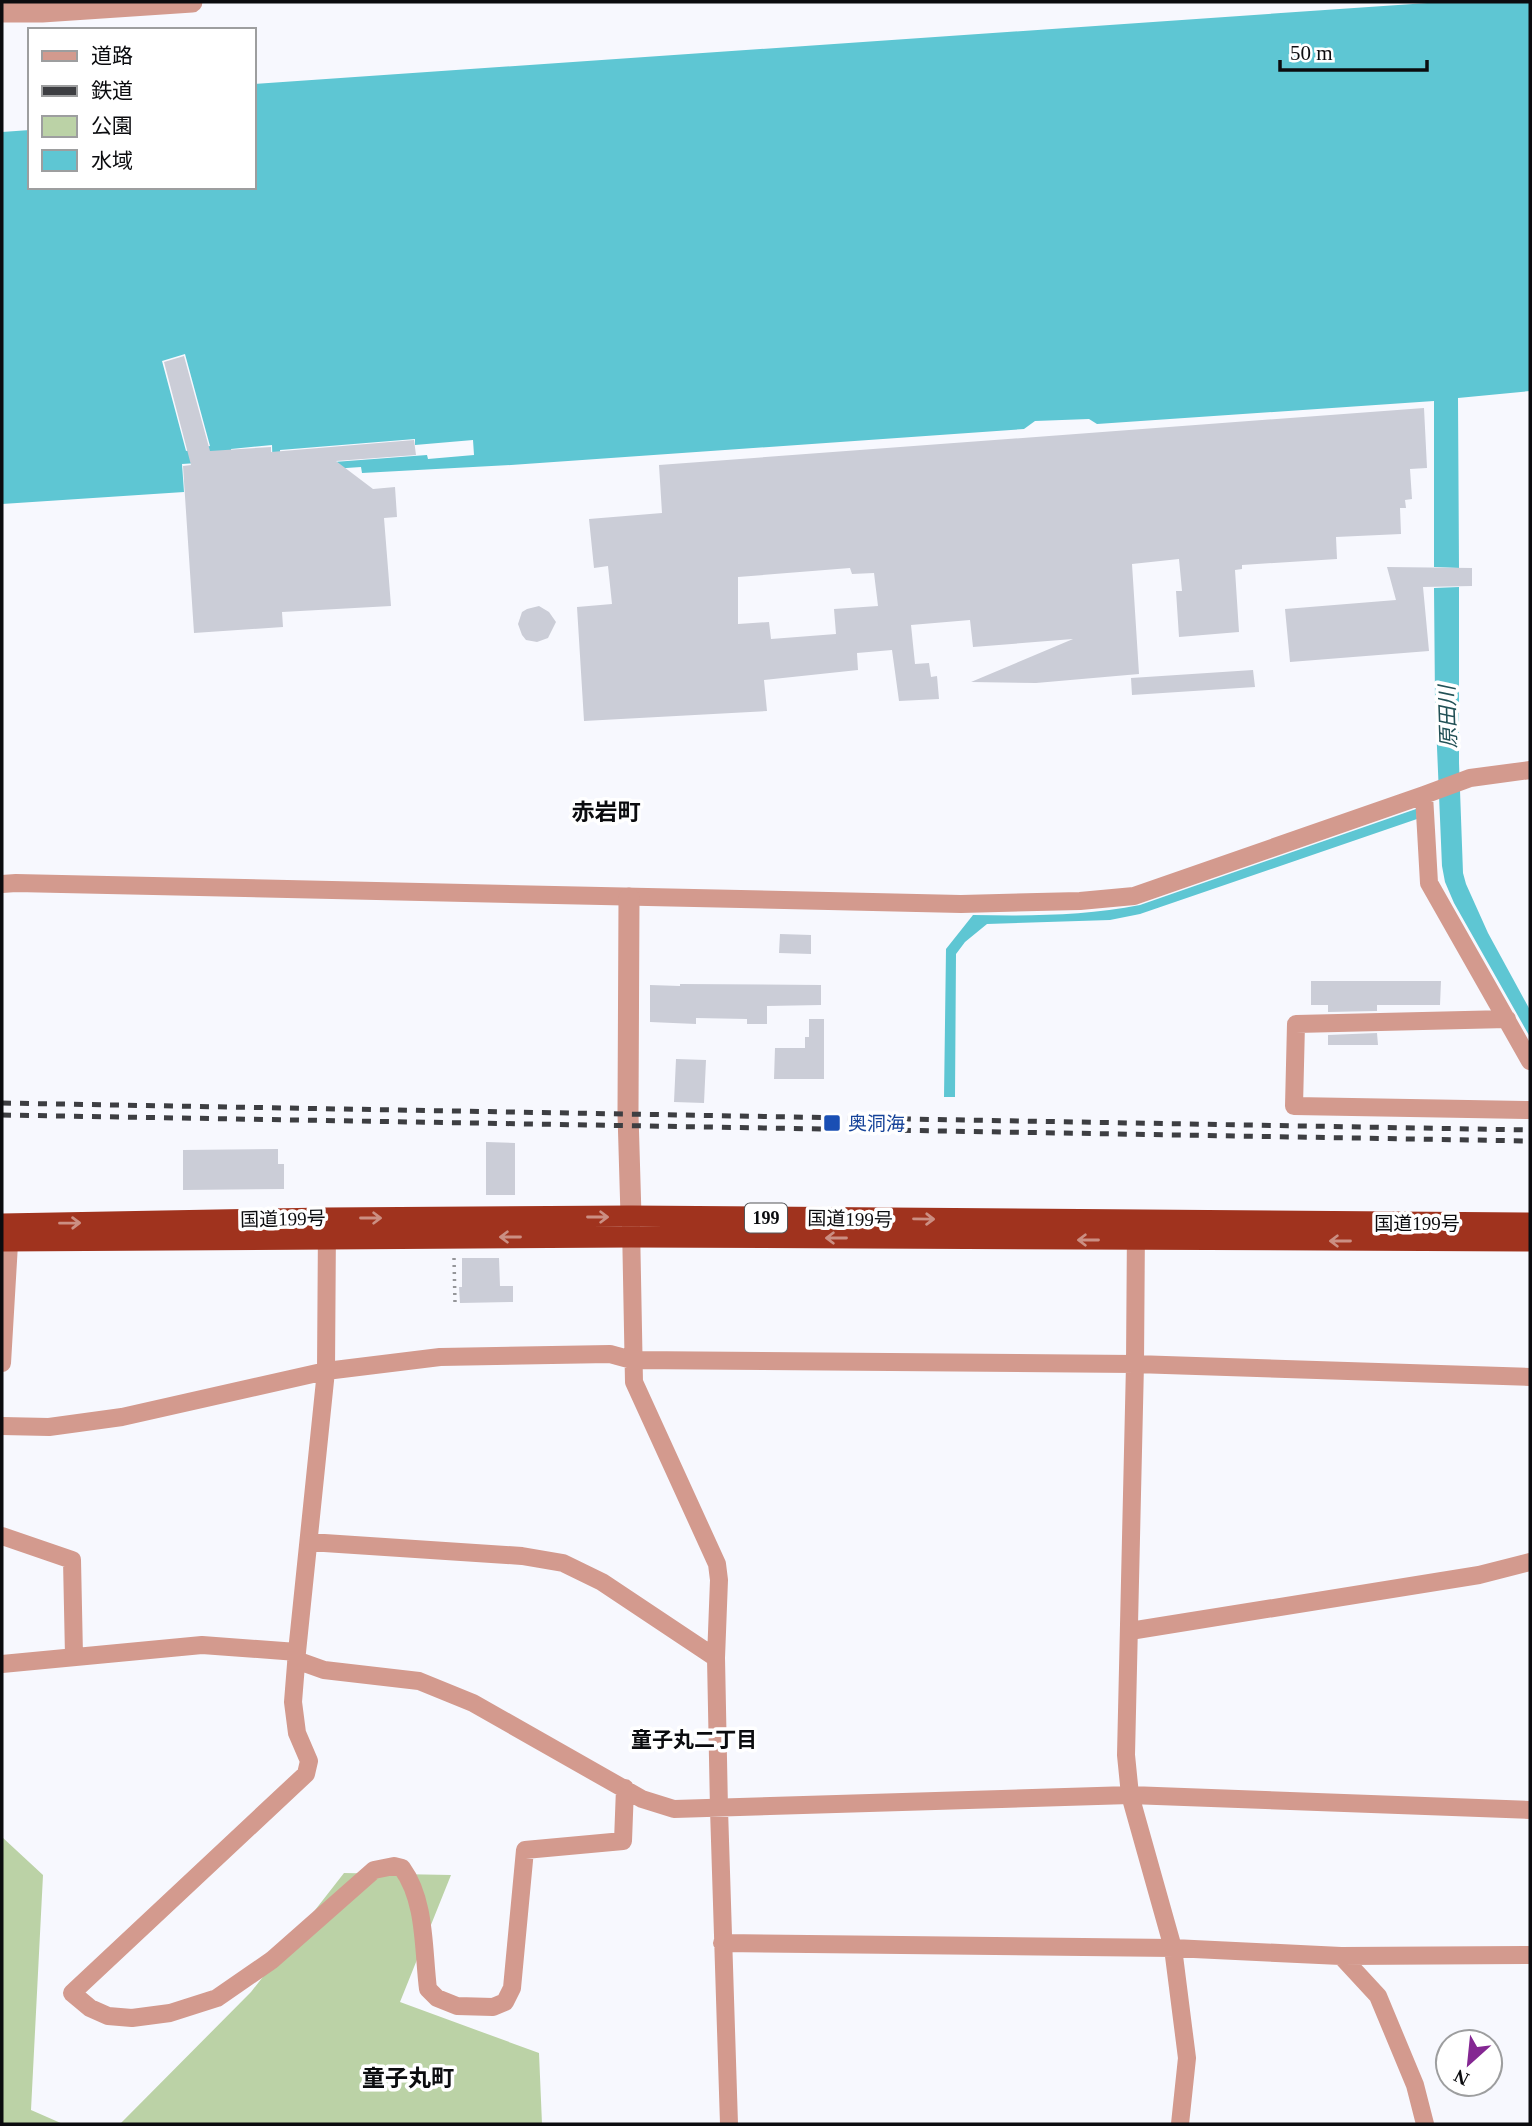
<svg xmlns="http://www.w3.org/2000/svg" width="1532" height="2126" font-family="'Times New Roman','Noto Sans JP',serif">
	<style>
		.green { fill: #bbd2a6 }
		.water { fill: #5ec6d3; fill-rule: evenodd }
		.building { fill: #cbcdd7; fill-rule: evenodd }
		.lines { fill: none; stroke-linecap: round; stroke-linejoin: round }
		.path { stroke: #949599; stroke-width: 3.5; stroke-dasharray: 2 5; stroke-linecap: butt }
		.minor { stroke: #d39a8e; stroke-width: 18 }
		.tertiary { stroke: #d39a8e; stroke-width: 21 }
		.trunk { stroke: #a0331e; stroke-width: 21 }
		.rail { stroke: #3d3e42; stroke-width: 5; stroke-dasharray: 9 9; stroke-linecap: butt }
		.oneway { stroke: #cb8f83 }
		.transit-dot { fill: #1a4fb4; stroke: #fff; stroke-width: 2.5 }
		.labels { text-anchor: middle; dominant-baseline: central; stroke-width: 7; stroke-linejoin: round; paint-order: stroke }
		.shield { fill: #fff; stroke: #545557; stroke-width: 2 }
		.shield-label { font-size: 18px; font-weight: bold; fill: #0b0c0f }
		.transit-label { font-size: 19px; fill: #164399; stroke: #fff; text-anchor: start }
		.street-label { font-size: 19px; fill: #0b0c0f; stroke: #fff }
		.water-label { font-size: 21px; font-style: italic; fill: #225156; stroke: #fff }
		.neighbourhood-label { font-size: 21px; font-weight: bold; fill: #0b0c0f; stroke: #fff }
		.quarter-label { font-size: 23px; font-weight: bold; fill: #0b0c0f; stroke: #fff }
	</style>
	<rect width="100%" height="100%" fill="#f7f8fe"/>
	<!-- green -->
	<path class="green" d="M2 1837 43 1875 31 2110 63 2124H2Z
		M344 1873 451 1875 400 2002 539 2053 542 2124H120L251 1992Z"/>
	<!-- water -->
	<path class="water" d="M1442 2H1530V391L1458 398 1459 568 1434 567V401L1097 424 1089 419 1035 421 1024 429 511 465 362 473 361 467 273 473 272 445 231 449 233 480 229 461 182 464 184 492 2 504V132L30 130V187H254V84ZM185 354 210 446 186 451 162 361ZM415 439V445L473 440 474 455 428 459 427 455 281 466 280 450Z
		M1459 587V763L1463 873 1466 884 1488 933 1530 1010V1037L1454 903 1445 882 1442 866 1435 700 1434 588Z
		M1416 809 1417 819 1140 914 1110 920 987 924 965 942 956 954 955 1097H944L946 949 973 915C1028 916 1085 916 1140 905Z"/>
	<!-- building -->
	<path class="building" d="M184 356 210 451 271 447V452L414 440 416 455 336 461 373 489 395 487 397 517 384 518 391 606 282 612 283 627 194 633 183 466 191 465 164 362Z
		M1424 408 1427 468 1410 469 1412 499 1405 500 1406 508H1400L1401 534 1336 537 1337 559 1242 565V569L1235 570 1239 632 1179 637 1176 591H1182L1179 559 1132 564 1139 674 1036 683 971 682 1073 639 973 647 970 620 911 625 915 664 929 663 931 677 937 676 939 699 899 701 892 650 857 653 858 670 764 680 767 711 584 721 577 607 612 604 608 566 594 568 589 519 662 513 659 465ZM850 568 852 574 874 573 878 606 834 609 836 634 771 639 769 622 738 624V577Z
		M1387 567 1472 568V586L1423 587 1429 651 1290 662 1285 609 1396 600Z
		M539 606 549 612 556 622 548 638 537 642 526 640 522 635 518 624 522 612 527 609Z
		M1253 670 1255 687 1132 695 1131 678Z
		M780 934 811 935V954L779 953Z
		M1311 981H1441L1440 1005H1377V1011L1328 1012V1005H1311Z
		M680 984 821 985V1005L767 1006V1024H747V1019L696 1018V1024L650 1022V985L680 986Z
		M809 1019H824V1079H774L775 1048H805V1037H809Z
		M1377 1033 1378 1045H1328V1035Z
		M676 1059 706 1060 704 1103 674 1102Z
		M486 1142 515 1143V1195H486Z
		M278 1149V1164H284V1189L183 1190V1150Z
		M462 1258H499L500 1286H513V1302L460 1303 459 1287H462Z"/>
	<g class="lines">
		<!-- path -->
		<path class="path" d="M454 1258 455 1303"/>
		<!-- minor -->
		<path class="minor" d="M1424 795 1429 883 1530 1061
			M2 884 16 883 961 904 1080 901 1134 896 1424 795 1470 778 1530 770
			M1507 1019 1296 1024 1294 1106 1530 1110
			M327 1225 326 1371 297 1652 293 1702 297 1733 309 1761 306 1774 72 1993 90 2008 108 2016 132 2018 170 2013 217 1998 272 1960 374 1870 394 1866 402 1868C426 1901 423 1949 428 1989L437 1998 457 2006 493 2007 505 2002 512 1988 525 1850 623 1841 625 1788
			M631 1225 634 1382 717 1564 719 1580 716 1658 719 1809 729 2124
			M1136 1225 1135 1364 1126 1755 1130 1795 1173 1948 1187 2058 1180 2124
			M2 1363 10 1227
			M2 1426 49 1427 122 1417 326 1371 440 1357 610 1354 632 1360 1135 1364 1530 1377
			M2 1536 72 1560 74 1656
			M309 1542 522 1556 563 1563 602 1582 716 1658
			M1130 1631 1479 1575 1530 1562
			M296 1660 324 1670 419 1681 473 1703 642 1799 674 1809 1130 1795 1530 1810
			M2 1664 202 1645 297 1652
			M722 1943 1173 1948 1341 1956 1530 1955
			M1341 1956 1378 1996 1415 2085 1425 2124"/>
		<!-- tertiary -->
		<path class="tertiary" d="M2 12H42L192 2
			M629 898 628 1114 631 1216"/>
		<!-- trunk -->
		<path class="trunk" d="M2 1224 327 1218 631 1216 1530 1223
			M2 1241 631 1237 1530 1241"/>
		<!-- rail -->
		<path class="rail" d="M2 1103 1530 1130
			M2 1115 1530 1141"/>
	</g>
	<!-- one-way arrows -->
	<defs><path id="oneway-shaft" d="M-6 0H5M1.5-3L5.5 0L1.5 3" fill="none" stroke-width="1.6" stroke-linecap="round" stroke-linejoin="round" transform="scale(1.75)"/></defs>
	<g class="oneway">
		<use href="#oneway-shaft" transform="translate(598 1217)"/>
		<use href="#oneway-shaft" transform="translate(371 1218)"/>
		<use href="#oneway-shaft" transform="translate(924 1219) rotate(1)"/>
		<use href="#oneway-shaft" transform="translate(70 1223) rotate(-1)"/>
		<use href="#oneway-shaft" transform="translate(510 1237) rotate(180)"/>
		<use href="#oneway-shaft" transform="translate(836 1238) rotate(-180)"/>
		<use href="#oneway-shaft" transform="translate(1088 1240) rotate(-180)"/>
		<use href="#oneway-shaft" transform="translate(1340 1241) rotate(-180)"/>
	</g>
	<!-- markers -->
	<rect class="transit-dot" x="823" y="1114" width="18" height="18" rx="3.5"/>
	<g class="labels">
		<!-- shield labels -->
		<rect class="shield" x="745" y="1203.5" width="42" height="29" rx="5"/>
		<g class="shield-label">
			<text x="766" y="1218">199</text>
		</g>
		<!-- transit labels -->
		<g class="transit-label">
			<text x="848" y="1123">奥洞海</text>
		</g>
		<!-- street labels -->
		<g class="street-label">
			<text transform="translate(283 1219) rotate(-1)">国道199号</text>
			<text transform="translate(850 1219) rotate(1)">国道199号</text>
			<text x="1417" y="1223">国道199号</text>
		</g>
		<!-- water labels -->
		<g class="water-label">
			<text transform="translate(1448 717) rotate(-92)">原田川</text>
		</g>
		<!-- neighbourhood labels -->
		<g class="neighbourhood-label">
			<text x="694" y="1740">童子丸二丁目</text>
		</g>
		<!-- quarter labels -->
		<g class="quarter-label">
			<text x="606" y="812">赤岩町</text>
			<text x="408" y="2078">童子丸町</text>
		</g>
	</g>
	<!-- border -->
	<rect width="1532" height="2126" fill="none" stroke="#0b0c0f" stroke-width="7"/>
	<!-- legend -->
	<rect x="28" y="28" width="228" height="161" fill="#ffffff" stroke="#9d9e9f" stroke-width="2"/>
	<rect x="42" y="51" width="35" height="10" fill="#d39a8e" stroke="#9d9e9f" stroke-width="2"/>
	<text x="91" y="63" font-size="21" fill="#0b0c0f">道路</text>
	<rect x="42" y="86" width="35" height="10" fill="#3d3e42" stroke="#9d9e9f" stroke-width="2"/>
	<text x="91" y="98" font-size="21" fill="#0b0c0f">鉄道</text>
	<rect x="42" y="116" width="35" height="21" fill="#bbd2a6" stroke="#9d9e9f" stroke-width="2"/>
	<text x="91" y="133" font-size="21" fill="#0b0c0f">公園</text>
	<rect x="42" y="150" width="35" height="21" fill="#5ec6d3" stroke="#9d9e9f" stroke-width="2"/>
	<text x="91" y="168" font-size="21" fill="#0b0c0f">水域</text>
	<!-- north arrow -->
	<g transform="translate(1469 2063) rotate(207)"><circle r="33" fill="#ffffff" stroke="#9d9e9f" stroke-width="2"/>
	<path d="M0-5L12 26L0 18L-12 26Z" fill="#842792"/>
	<text y="-10" font-size="19" font-weight="bold" text-anchor="middle" fill="#0b0c0f">N</text>
	</g>
	<!-- scale -->
	<path d="M1280 60v10h147v-10" fill="none" stroke="#0b0c0f" stroke-width="3.5"/>
	<text x="1290" y="60" font-size="21" fill="#0b0c0f" stroke="#ffffff" stroke-width="5" paint-order="stroke">50 m</text>
</svg>
